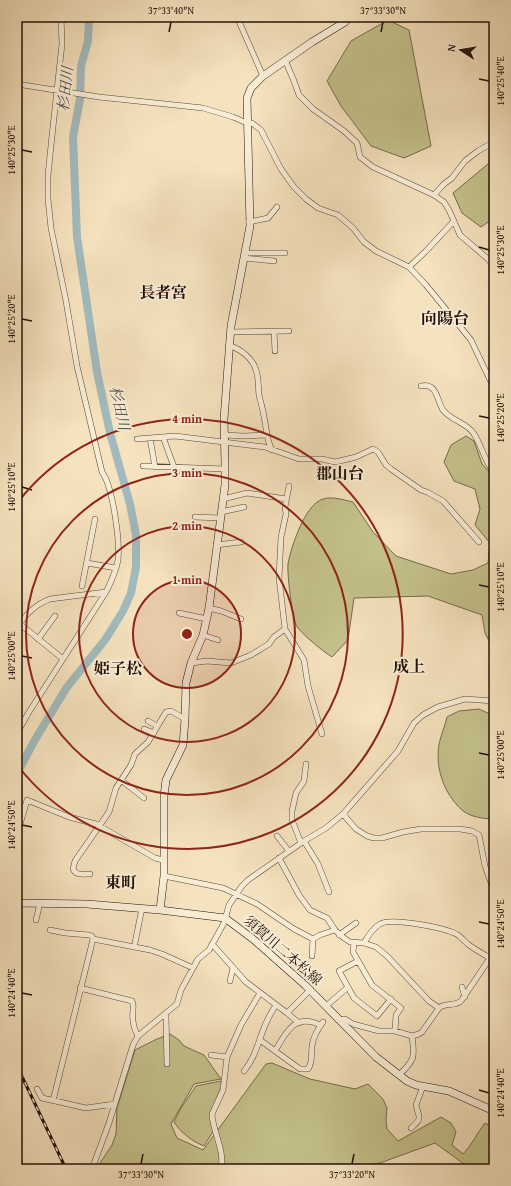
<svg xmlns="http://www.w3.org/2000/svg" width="511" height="1186" font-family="'Gentium Book Plus','Noto Serif JP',serif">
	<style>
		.green { fill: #c4c18c; stroke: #746a4a }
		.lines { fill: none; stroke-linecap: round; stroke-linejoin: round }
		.river { stroke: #a2babd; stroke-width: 8 }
		.street-casing { stroke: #584636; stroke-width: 6 }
		.secondary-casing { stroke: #241208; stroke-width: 8 }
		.street { stroke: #f8ecd5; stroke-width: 5 }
		.secondary { stroke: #f8ecd5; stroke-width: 7 }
		.rail-casing { stroke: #241208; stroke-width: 3 }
		.rail { stroke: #f8ecd5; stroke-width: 1.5; stroke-dasharray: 4.5; stroke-linecap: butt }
		.ticks { fill: none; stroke: #241208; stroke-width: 1.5 }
		.ring { fill: none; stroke: #8f2418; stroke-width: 2 }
		.labels { text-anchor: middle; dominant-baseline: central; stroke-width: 4; stroke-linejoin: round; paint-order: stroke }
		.street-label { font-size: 14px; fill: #241208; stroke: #f8ecd5 }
		.water-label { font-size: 15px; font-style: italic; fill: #504d47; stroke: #f8ecd5 }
		.quarter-label { font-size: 16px; font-weight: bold; fill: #241208; stroke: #f8ecd5 }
		.centre { fill: #8f2418; stroke: #f8ecd5; stroke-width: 2 }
		.ring-label { font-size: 12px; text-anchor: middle; font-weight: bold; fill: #8f2418; stroke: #f8ecd5; stroke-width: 4; stroke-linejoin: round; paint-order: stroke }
		.neatline { fill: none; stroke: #241208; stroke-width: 1.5 }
		.ticks-label { font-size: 10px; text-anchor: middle; fill: #241208 }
	</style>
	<rect width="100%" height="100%" fill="#f5e2be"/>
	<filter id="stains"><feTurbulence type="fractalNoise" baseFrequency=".005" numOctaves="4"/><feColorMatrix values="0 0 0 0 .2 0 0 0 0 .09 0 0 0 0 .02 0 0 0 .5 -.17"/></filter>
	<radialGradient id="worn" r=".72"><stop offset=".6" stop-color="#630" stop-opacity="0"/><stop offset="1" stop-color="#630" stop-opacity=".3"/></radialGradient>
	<!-- green -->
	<path class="green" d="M388 20 409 30 431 146 404 158 371 146 341 106 327 81 351 41Z
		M494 159V218L481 227 462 213 453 193Z
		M466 436 474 441 482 464 493 476 494 480V644L490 643 485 633 482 615 428 596 354 598 348 640 332 657C324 652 300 633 296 625 292 614 287 575 288 564 291 547 305 504 323 499 332 496 344 500 353 502L373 532 396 556 451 574 473 570 488 563 490 543 475 525 480 509 475 489 454 481 444 462 451 445Z
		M479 709 494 716V819C484 819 470 817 462 810 444 794 435 768 439 744 441 735 445 726 447 717L459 711Z
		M170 1034 179 1040 184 1046 204 1055 221 1079 194 1084 171 1124 177 1138 203 1150 266 1064 272 1063 310 1079 355 1089 368 1084 383 1099 387 1108 386 1120 387 1129 398 1141 441 1117 451 1123 456 1132 452 1145 463 1154C472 1145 477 1133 485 1123L494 1128V1169H466L464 1164 435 1143 380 1163 354 1167 353 1169H96L112 1145 116 1134 117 1108 135 1050 157 1039Z
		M221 1081 222 1086 212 1109 214 1130 204 1146C193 1142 180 1132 174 1122L181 1108 196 1086Z"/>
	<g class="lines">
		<!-- river -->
		<path class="river" d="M17 773 36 738 67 687 105 640 123 611 131 593 136 567V535L130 504 110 433 97 372 77 237 73 137 80 99 81 66 88 41 89 17"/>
		<defs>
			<path id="street" d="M237 17 263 76
				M285 60 294 81 299 95 313 109 344 131 357 143 360 157 373 167 434 195 444 202 449 210 460 235 488 259 494 267
				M17 84 99 97 203 108 233 117 247 123H252L261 130 281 169 294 187 306 199 318 208 338 215 353 228 364 242 376 251 409 267 426 285 471 340 491 382 494 386
				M434 195 444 184 452 178 465 161 478 151 494 142
				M249 222 268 218 277 207
				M245 253H285
				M244 258 274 261
				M409 267 425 252 454 221
				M274 331 275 351
				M231 332 289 331
				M230 346C241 349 253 359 256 370 259 378 258 387 259 395 261 403 263 410 264 417 267 429 266 439 272 450
				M421 386C437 382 437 401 443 410 451 421 468 423 474 434 482 446 484 461 494 472
				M225 435 243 436 267 435
				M163 437 174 467
				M150 438 155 467
				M137 439 175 436 265 447 299 459H322L335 462 356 457 373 449 378 452 386 465 391 469 421 490 427 492 443 501 479 542
				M143 466 225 469
				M289 486 285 507 286 514 281 537 279 578 285 629 304 660 308 686 322 734
				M223 499 247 493 286 499
				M221 512 244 507
				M195 517 220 518
				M216 545 241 542
				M87 563 116 568
				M82 586 95 519
				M209 608 221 611 241 619
				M179 613 207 619
				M20 624 63 659
				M17 628C25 615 36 604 50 599L106 592C111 582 116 572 118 560 120 541 113 487 102 472L77 366 66 301 51 228 48 199V175L52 136 62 44 61 17
				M203 635 218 640
				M38 639 55 616
				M191 663 207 661 231 663 251 655 269 644 274 637 285 629
				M148 721 157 726
				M144 729 154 733
				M17 733 29 712 106 592
				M121 780 144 798
				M343 814 356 829 367 836 374 838H382L403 832 421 829H460L472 831 479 835 485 866 494 891
				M17 835 27 800 69 817 96 824 155 858 163 860
				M277 836 289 851
				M304 841 318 864 329 892
				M301 843 292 820V811L296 793 304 781 306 764
				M279 858 299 895 310 910 327 918 335 930 344 938 350 942 364 943 376 947 387 956 429 1001 439 1008 422 1032 419 1034 412 1036C415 1057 415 1060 399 1075
				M90 874C84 874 76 876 73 869L75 861 109 812 116 788 131 765 135 754 148 742 166 712 171 711 185 719
				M164 876 223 888 257 904 294 929 313 939 320 935 335 930
				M36 920 40 903
				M50 930 65 933 89 935 92 936 93 939
				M339 935 356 923
				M354 942 353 952 372 985 401 1008 396 1015 395 1031
				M135 943 142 908
				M364 943C368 936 373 928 380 924 391 917 447 928 458 935 462 938 465 942 469 945 476 950 483 954 490 958L461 1001C454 1007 446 1002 439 1008
				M212 944 246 982 287 1013 310 990
				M312 956 313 939
				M358 961 339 971 354 998 377 1016 391 999
				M230 981 233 968
				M462 987 465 997
				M80 988 132 1001C134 1005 133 1006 133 1011 132 1019 134 1029 138 1036
				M326 1006 347 988
				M287 1013 299 1023
				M166 1015 167 1064
				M339 1020 345 1019 353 1024 379 1031H395L412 1036
				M260 1040 300 1069H308C313 1062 311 1054 312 1046 313 1037 317 1030 323 1022
				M275 1051C286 1032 295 1013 320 1025
				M211 1055 227 1057
				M244 1071C257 1056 259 1036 268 1019 270 1014 273 1010 276 1005
				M37 1089 42 1098 86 1108 115 1104
				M53 1101 93 939 150 950 162 954 193 968
				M411 1128C423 1118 419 1118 416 1105L423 1086
				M92 1169 109 1123 133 1045 138 1036 177 1004 181 990 198 959 209 950 224 923 229 905 242 886 248 880 304 841 326 828 343 814 398 751 414 723 423 715 438 707 465 699 494 701
				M221 1169C225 1150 213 1133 212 1114L223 1090 227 1057 241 1025 260 993"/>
			<path id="secondary" d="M17 903 87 904 160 910 225 918 253 939 305 985 376 1057 407 1081 416 1085 449 1091 494 1111
				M160 910 164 876V796L166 780 183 745 185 719 186 683 191 663 203 635 209 608 225 485V464L224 419 231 326 250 226 247 98 251 88 263 76 312 42 345 22 349 17"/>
		</defs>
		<!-- street casing -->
		<use href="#street" class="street-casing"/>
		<!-- secondary casing -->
		<use href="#secondary" class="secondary-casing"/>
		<!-- street -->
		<use href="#street" class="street"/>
		<!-- secondary -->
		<use href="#secondary" class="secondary"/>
		<defs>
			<path id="rail" d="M17 1066 66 1169"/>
		</defs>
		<!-- rail casing -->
		<use href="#rail" class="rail-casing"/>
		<!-- rail -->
		<use href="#rail" class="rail"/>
	</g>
	<!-- ticks -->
	<path class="ticks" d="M169 32 171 22M381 32 383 22M479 79 489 81M22 150 32 152M479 247 489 250M22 319 32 321M479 416 489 418M22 487 32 490M479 585 489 587M22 656 32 658M479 753 489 755M22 825 32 827M479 922 489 924M22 993 32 995M479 1090 489 1093M141 1164 143 1154M352 1164 354 1154"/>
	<!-- distance rings -->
	<circle cx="187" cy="634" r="54" fill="#8f2418" fill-opacity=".12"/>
	<g class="ring">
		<circle cx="187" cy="634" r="54"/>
		<circle cx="187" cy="634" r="108"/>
		<circle cx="187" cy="634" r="161"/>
		<path d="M18 502A215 215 0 1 1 18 766"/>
	</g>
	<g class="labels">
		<!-- street labels -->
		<g class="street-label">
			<text transform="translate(283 950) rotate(41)">須賀川二本松線</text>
		</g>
		<!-- water labels -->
		<g class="water-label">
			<text transform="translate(65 89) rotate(-84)">杉田川</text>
			<text transform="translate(120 408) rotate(77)">杉田川</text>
		</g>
		<!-- quarter labels -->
		<g class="quarter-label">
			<text x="163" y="292">長者宮</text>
			<text x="445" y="318">向陽台</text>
			<text x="340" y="473">郡山台</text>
			<text x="409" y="666">成上</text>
			<text x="118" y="668">姫子松</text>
			<text x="121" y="882">東町</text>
		</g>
	</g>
	<circle cx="187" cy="634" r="6" class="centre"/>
	<g class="ring-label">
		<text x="187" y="423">4 min</text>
		<text x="187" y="477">3 min</text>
		<text x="187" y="530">2 min</text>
		<text x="187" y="584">1 min</text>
	</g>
	<!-- margin -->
	<rect width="511" height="1186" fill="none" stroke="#f5e2be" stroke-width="44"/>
	<!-- north arrow -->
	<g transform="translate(461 50) rotate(282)" stroke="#f8ecd5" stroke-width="3" paint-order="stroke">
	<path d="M0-3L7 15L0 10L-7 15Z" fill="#241208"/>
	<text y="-6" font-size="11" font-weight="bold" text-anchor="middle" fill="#241208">N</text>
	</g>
	<rect x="22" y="22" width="467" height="1142" class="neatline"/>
	<g class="ticks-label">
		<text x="171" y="14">37°33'40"N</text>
		<text x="383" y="14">37°33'30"N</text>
		<text transform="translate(500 81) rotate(-90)" y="4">140°25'40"E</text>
		<text transform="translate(11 150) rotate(-90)" y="4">140°25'30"E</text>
		<text transform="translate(500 250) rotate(-90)" y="4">140°25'30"E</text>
		<text transform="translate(11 319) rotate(-90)" y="4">140°25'20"E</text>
		<text transform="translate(500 418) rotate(-90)" y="4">140°25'20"E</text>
		<text transform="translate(11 487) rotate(-90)" y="4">140°25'10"E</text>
		<text transform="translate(500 587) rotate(-90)" y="4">140°25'10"E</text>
		<text transform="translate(11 656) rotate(-90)" y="4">140°25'00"E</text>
		<text transform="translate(500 755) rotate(-90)" y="4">140°25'00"E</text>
		<text transform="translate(11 825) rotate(-90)" y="4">140°24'50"E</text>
		<text transform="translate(500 924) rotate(-90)" y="4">140°24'50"E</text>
		<text transform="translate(11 993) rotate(-90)" y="4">140°24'40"E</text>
		<text transform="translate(500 1093) rotate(-90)" y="4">140°24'40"E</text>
		<text x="141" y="1178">37°33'30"N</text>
		<text x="352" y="1178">37°33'20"N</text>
	</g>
	<rect width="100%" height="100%" filter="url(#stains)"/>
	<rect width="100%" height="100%" fill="url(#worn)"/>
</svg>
